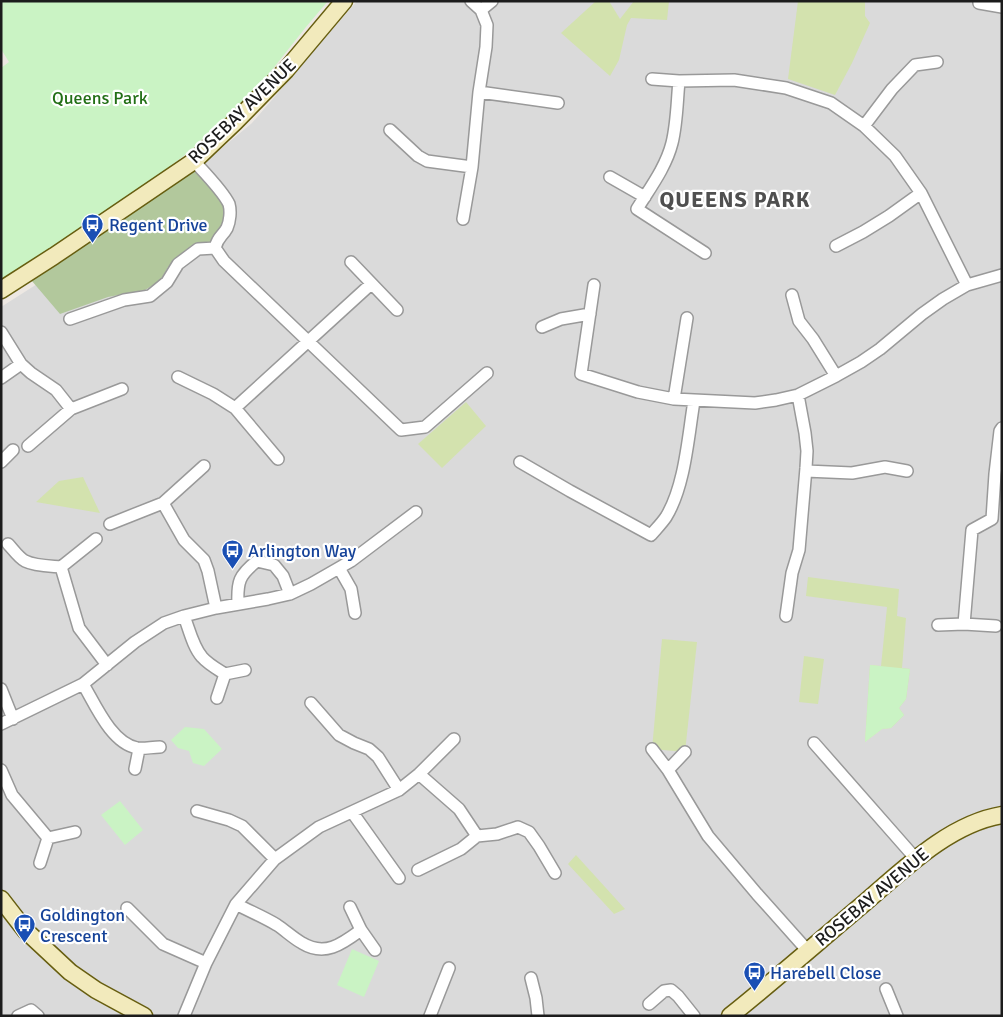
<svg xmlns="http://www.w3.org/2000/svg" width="1003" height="1017" font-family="Signika,sans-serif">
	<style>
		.residential { fill: #dadada; fill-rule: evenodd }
		.grass { fill: #d3e2ae }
		.forest { fill: #b2c89c }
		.park { fill: #caf3c4 }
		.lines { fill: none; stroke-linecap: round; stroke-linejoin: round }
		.street-casing { stroke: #999; stroke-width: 14 }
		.secondary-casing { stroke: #675e10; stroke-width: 19 }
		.street { stroke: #fff; stroke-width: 11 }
		.secondary { stroke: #f2eabc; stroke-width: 16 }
		.labels { text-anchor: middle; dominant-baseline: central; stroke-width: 4.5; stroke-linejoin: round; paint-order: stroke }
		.park-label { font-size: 18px; fill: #226f16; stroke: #fff }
		.street-label { font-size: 18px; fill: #1c1c1c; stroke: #fff }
		.transit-label { font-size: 18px; fill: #164399; stroke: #fff; text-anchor: start }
		.district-label { font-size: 22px; font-weight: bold; letter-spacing: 1px; fill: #4f4f4f; stroke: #fff }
	</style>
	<rect width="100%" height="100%" fill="#ede8e3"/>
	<!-- residential -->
	<path class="residential" d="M357 1H1002V1016H1V307L67 265 180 183 252 123ZM871 665 910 670 899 708 891 728 882 729 865 742Z"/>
	<!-- grass -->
	<path class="grass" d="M596 1H609L620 19 634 1H669L667 20 631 18 627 25 619 60 610 76 561 33Z
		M798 1H865V16L870 23 852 63 835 95 788 79Z
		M466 402 486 426 442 468 418 444Z
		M83 477 100 513 36 502 59 481Z
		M808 577 899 589 897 616 906 618 902 668 910 669 906 699 899 708 904 715 891 728 882 729 865 742 870 665 881 666 887 607 806 596Z
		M662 639 697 642 685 752 652 749Z
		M804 656 824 659 818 704 799 702Z
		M576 855 625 909 614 914 568 864Z"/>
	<!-- forest -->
	<path class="forest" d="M194 161 229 205 215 248 203 245 191 246 168 267 160 281 145 290 108 297 60 314 26 274Z"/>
	<!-- park -->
	<path class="park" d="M1 1H328L306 27 260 85 190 151 134 194 1 281V68L9 62 1 49Z
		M870 665 910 669 906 699 899 708 904 715 891 728 882 729 865 742Z
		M185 727 204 729 222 749 204 766 193 763 189 751 178 748 171 740Z
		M120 801 143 830 125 845 101 815Z
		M352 949 379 961 364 997 337 985Z"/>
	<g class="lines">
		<defs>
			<path id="street" d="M979 1V3L1002 7
				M481 10 492 1
				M652 79 679 81 734 80 786 88 831 103 864 126 895 156 921 193 967 285
				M679 81C677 101 677 123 672 143 666 167 650 188 637 209L705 253
				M479 92 558 103
				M864 126 892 89 915 65 937 62
				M390 130 418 156 427 161 472 167
				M194 161C203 171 223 191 229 204 231 211 230 221 227 228 222 237 218 236 215 248L224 261 401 430 425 427 487 373
				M610 177 645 197
				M463 219 472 167 479 92 486 47 487 25 481 10 471 1
				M836 246 863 232 889 216 921 193
				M351 262 397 310
				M594 285 581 374 638 392 674 399 755 403 776 400 798 395 836 376 861 362 880 349 922 314 943 299 967 285 1002 275
				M792 295 799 321 813 339 836 376
				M70 319 124 300 150 296 167 282 178 264 198 249 215 248
				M542 327 561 319 590 314
				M1 332 21 364 31 373 56 390 71 409
				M178 377 213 394 235 408 278 459
				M1 378 21 364
				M674 399 687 318
				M235 408 371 284
				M28 446 71 409 122 389
				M1 462 13 450
				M520 462 570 491 651 535C656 529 662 523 666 517 685 486 688 437 694 401
				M806 471 852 473 885 467 907 471
				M163 503 184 540 204 560 208 571 216 608
				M110 524 163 503 204 466
				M8 544C13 549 18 557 25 561 35 566 50 566 61 567L79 628 107 665
				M61 567 96 539
				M339 568 351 589 355 613
				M238 604C237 582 239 575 257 561L274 565 283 576 290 594
				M184 616C189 629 193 647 202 657 208 664 217 669 225 674L245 670
				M786 616 792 573 799 550 806 468 807 451 805 433 798 395
				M964 624 972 530 992 519 995 474 1000 431 1002 428
				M938 625 964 624 996 626
				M83 684C95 704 111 743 137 748 144 749 152 747 160 747
				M1 689 13 719
				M217 698 225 674
				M311 703 339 735 354 743 369 749 378 757 399 790
				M1 724 83 684 135 642 164 623 184 616 216 608 268 599 290 594 311 584 351 561 416 512
				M814 743 916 859
				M652 749 668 770 708 836 757 894 807 950
				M135 769 139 749
				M1 770 12 795 48 838 75 832
				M668 770 685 752
				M419 774 459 809 477 836
				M197 811 229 820 242 826 275 859
				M352 812 399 878
				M40 863 48 838
				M418 870 461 849 477 836 497 834 518 827 529 832 539 846 555 873
				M236 904C249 911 264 917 277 925 286 931 293 938 302 943 325 957 342 944 361 930
				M350 907 361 930 375 950
				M127 908 163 944 206 963
				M531 978 536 998 538 1016
				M886 989 897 1016
				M649 1004 664 991 671 990 678 996 694 1016
				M18 1016 31 1010 38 1016
				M184 1016 206 963 236 904 275 859 319 827 399 790 419 774 454 739
				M430 1016 449 968"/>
			<path id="secondary" d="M1 290 54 256 194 161 235 122 286 70 344 1
				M1 899 25 930 70 972 96 990 144 1016
				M730 1016C775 980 818 942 862 905 902 871 948 824 1002 815"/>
		</defs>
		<!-- street casing -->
		<use href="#street" class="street-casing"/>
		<!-- secondary casing -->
		<use href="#secondary" class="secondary-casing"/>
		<!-- street -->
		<use href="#street" class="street"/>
		<!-- secondary -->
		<use href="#secondary" class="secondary"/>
	</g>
	<!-- icons -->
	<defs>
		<symbol id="bus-pin" viewBox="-11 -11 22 30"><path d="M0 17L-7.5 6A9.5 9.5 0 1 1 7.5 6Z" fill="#1a4fb4" stroke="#fff"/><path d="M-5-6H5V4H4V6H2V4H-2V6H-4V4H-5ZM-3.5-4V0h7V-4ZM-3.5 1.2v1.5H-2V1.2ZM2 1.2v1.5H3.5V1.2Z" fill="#fff"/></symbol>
	</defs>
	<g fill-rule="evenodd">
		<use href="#bus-pin" x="80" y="212" width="25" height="34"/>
		<use href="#bus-pin" x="220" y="538" width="25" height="34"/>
		<use href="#bus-pin" x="12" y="912" width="25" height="34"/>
		<use href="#bus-pin" x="742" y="960" width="25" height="34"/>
	</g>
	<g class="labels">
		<!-- park labels -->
		<g class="park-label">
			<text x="100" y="98">Queens Park</text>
		</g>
		<!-- street labels -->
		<g class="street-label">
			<text transform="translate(242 111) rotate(-44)">ROSEBAY AVENUE</text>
			<text transform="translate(872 897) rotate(-40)">ROSEBAY AVENUE</text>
		</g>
		<!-- transit labels -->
		<g class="transit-label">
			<text x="109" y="225">Regent Drive</text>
			<text x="248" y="551">Arlington Way</text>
			<text x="40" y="915">Goldington<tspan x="40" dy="21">Crescent</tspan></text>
			<text x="770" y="973">Harebell Close</text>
		</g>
		<!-- district labels -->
		<g class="district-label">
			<text x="735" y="199">QUEENS PARK</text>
		</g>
	</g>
	<!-- border -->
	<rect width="1003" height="1017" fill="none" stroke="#1c1c1c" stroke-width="5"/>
</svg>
